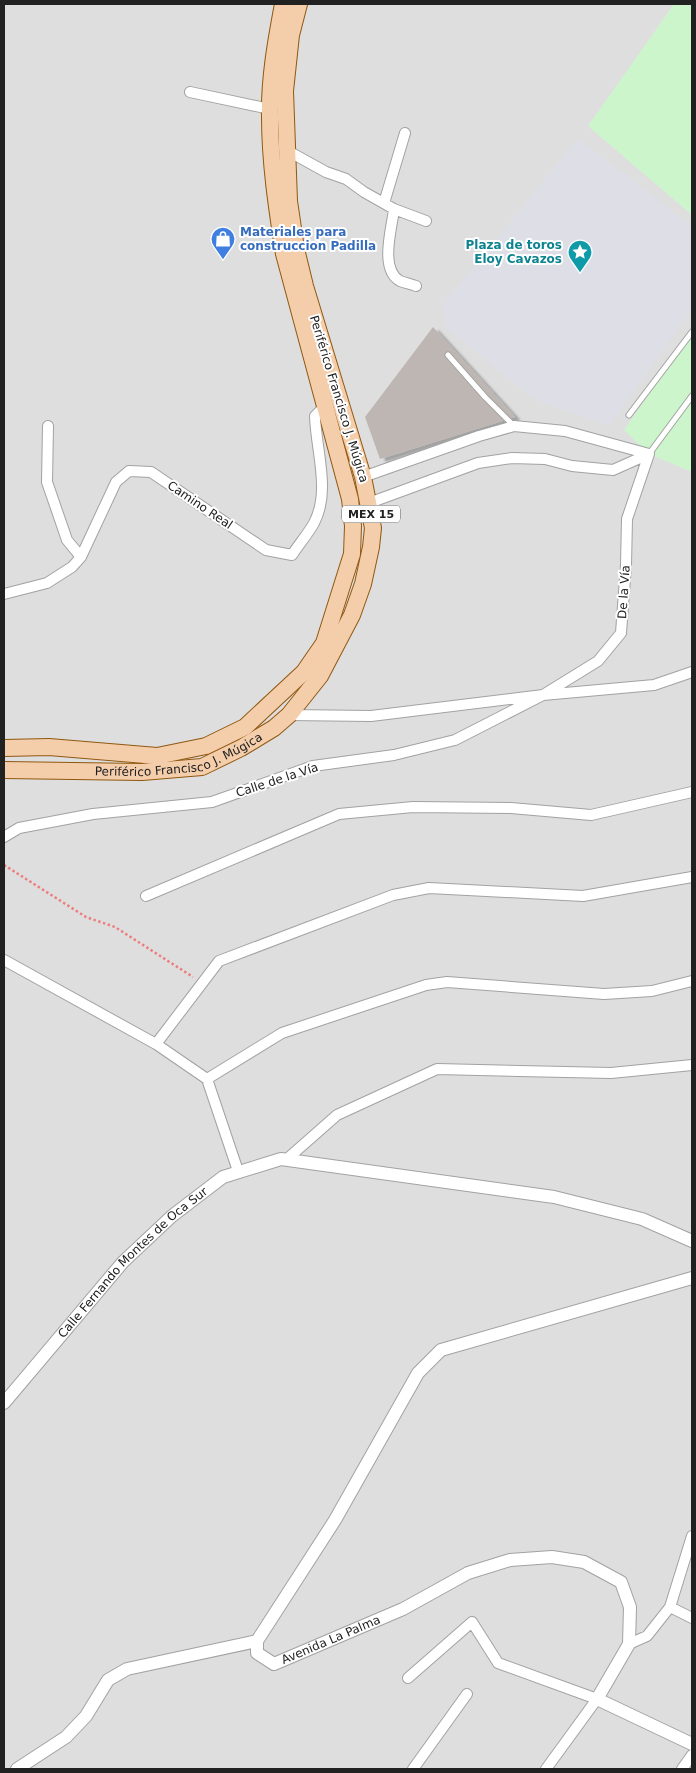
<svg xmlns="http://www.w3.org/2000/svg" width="696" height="1773" font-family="'DejaVu Sans',sans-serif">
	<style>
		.residential { fill: #dfdedf }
		.park { fill: #cdf5cc }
		.plaza { fill: #dddee6 }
		.building { fill: #beb6b2; filter: url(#shadow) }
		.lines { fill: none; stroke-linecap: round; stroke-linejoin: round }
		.service-casing { stroke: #a2a2a2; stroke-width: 7 }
		.minor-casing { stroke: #a2a2a2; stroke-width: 12 }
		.tertiary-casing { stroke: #a2a2a2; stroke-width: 14 }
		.primary-casing { stroke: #90580f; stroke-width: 18 }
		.path { stroke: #ed7e7e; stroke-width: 2.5; stroke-dasharray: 2.5 2.5; stroke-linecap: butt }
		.service { stroke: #fff; stroke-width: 5 }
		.minor { stroke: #fff; stroke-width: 10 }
		.tertiary { stroke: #fff; stroke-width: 12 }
		.primary { stroke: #f4cdab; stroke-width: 16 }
		.labels { text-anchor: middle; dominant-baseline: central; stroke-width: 4; stroke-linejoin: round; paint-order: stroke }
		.shield { fill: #fff; stroke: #646464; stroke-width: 1 }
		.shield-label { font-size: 11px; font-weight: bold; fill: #212121 }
		.shop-label { font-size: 12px; font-weight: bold; fill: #366cbe; stroke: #fff; text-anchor: start }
		.culture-label { font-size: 12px; font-weight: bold; fill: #0d838f; stroke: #fff; text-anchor: end }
		.street-label { font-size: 12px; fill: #212121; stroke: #fff }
	</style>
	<defs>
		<filter id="shadow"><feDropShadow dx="5.5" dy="3" stdDeviation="1" flood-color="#0004"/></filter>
	</defs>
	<rect width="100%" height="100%" fill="#f1ede9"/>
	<!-- residential -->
	<path class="residential" d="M4 4H692V1769H4Z"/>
	<!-- park -->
	<path class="park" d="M674 4H692V215L588 126Z
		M692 333V472L649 454 624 430Z"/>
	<!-- plaza -->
	<path class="plaza" d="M578 138 692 227V309L609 426 534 399 447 328 442 306Z"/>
	<!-- building -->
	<path class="building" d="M433 327 515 417 380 459 365 417Z"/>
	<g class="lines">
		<defs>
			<path id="service" d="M448 355 485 397 514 426
				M629 415 692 332
				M649 454 692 396"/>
			<path id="minor" d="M190 92 270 109
				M288 151 326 172 346 179 364 192 394 209 426 221
				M384 203 405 133
				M394 209C392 228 379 269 400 281 405 283 411 284 416 286
				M48 426 47 482 67 540 81 557
				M363 477 479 436 514 426 565 431 649 454
				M369 503 478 463 512 458 545 459 572 466 613 470 649 454
				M4 594 47 583 72 567 81 557 116 482 129 471 151 472 266 550 292 555C299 544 308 534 314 523 331 491 316 451 315 416L326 405
				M289 715 371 716 543 695 654 685 692 672
				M4 837 19 828 93 814 212 802 313 766 394 755 455 740 543 695 598 661 621 633 626 565 627 519 649 454
				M146 896 339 814 413 807 511 808 591 815 692 792
				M4 960 156 1044 207 1079 238 1171
				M156 1044 219 961 393 895 429 888 583 896 692 877
				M207 1079 282 1033 426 985 447 982 604 994 652 991 692 981
				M287 1159 337 1115 437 1069 611 1073 692 1065
				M670 1607 692 1618
				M629 1644 647 1636 670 1607 692 1536
				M408 1678 472 1622 498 1663 597 1699 546 1769
				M413 1769 467 1694
				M682 1769 692 1755"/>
			<g id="tertiary">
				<path id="s1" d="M4 1403 123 1262 172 1216 223 1177 281 1159 554 1197 642 1219 692 1241"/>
				<path id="s2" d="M257 1641V1653L274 1664 403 1609 468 1573 510 1560 552 1557 584 1562 621 1582 630 1607 629 1644 597 1699 692 1744"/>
				<path d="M257 1641 335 1520 418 1373 441 1350 692 1278"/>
				<path d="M17 1769 66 1737 86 1716 108 1680 127 1669 257 1641"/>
			</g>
			<g id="primary">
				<path d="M4 748 49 747 157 756 206 746 245 727 304 672 324 643 352 554 353 526 350 499 284 254C277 209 270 163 270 117 269 80 276 41 283 4"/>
				<path id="s3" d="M4 770 142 772 202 767 241 748 274 728 289 715 320 676 352 615 363 584 371 547 373 528 363 477 305 286 296 249 289 201 285 91 291 35 299 4"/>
			</g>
		</defs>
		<!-- service casing -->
		<use href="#service" class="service-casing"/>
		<!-- minor casing -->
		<use href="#minor" class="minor-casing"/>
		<!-- tertiary casing -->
		<use href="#tertiary" class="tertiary-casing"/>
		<!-- primary casing -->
		<use href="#primary" class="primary-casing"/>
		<!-- path -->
		<path class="path" d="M4 865 86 917 115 927 193 977"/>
		<!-- service -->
		<use href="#service" class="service"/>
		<!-- minor -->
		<use href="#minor" class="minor"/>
		<!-- tertiary -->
		<use href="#tertiary" class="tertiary"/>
		<!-- primary -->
		<use href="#primary" class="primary"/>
	</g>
	<!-- icons -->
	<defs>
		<symbol id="shop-pin" viewBox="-11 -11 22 30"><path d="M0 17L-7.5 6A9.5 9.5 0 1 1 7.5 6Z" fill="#3f7fe0" stroke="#fff"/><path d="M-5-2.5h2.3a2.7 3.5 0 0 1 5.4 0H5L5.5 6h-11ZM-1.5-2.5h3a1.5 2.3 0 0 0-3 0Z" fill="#fff"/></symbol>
		<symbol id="sight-pin" viewBox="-11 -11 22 30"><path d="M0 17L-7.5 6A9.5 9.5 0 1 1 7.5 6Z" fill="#0f9aa8" stroke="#fff"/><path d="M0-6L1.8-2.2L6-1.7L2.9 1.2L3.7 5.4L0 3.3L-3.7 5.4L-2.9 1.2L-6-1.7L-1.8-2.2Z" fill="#fff"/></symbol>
	</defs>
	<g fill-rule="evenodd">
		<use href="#shop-pin" x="209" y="225" width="28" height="38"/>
		<use href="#sight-pin" x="566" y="238" width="28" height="38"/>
	</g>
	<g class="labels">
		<!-- shield labels -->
		<rect class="shield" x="342" y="505.5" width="58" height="17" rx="4"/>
		<g class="shield-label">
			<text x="371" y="514">MEX 15</text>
		</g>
		<!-- shop labels -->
		<g class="shop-label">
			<text x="240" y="232">Materiales para<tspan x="240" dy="14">construccion Padilla</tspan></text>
		</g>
		<!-- culture labels -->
		<g class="culture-label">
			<text x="562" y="245">Plaza de toros<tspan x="562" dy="14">Eloy Cavazos</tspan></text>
		</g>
		<!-- street labels -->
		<g class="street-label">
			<text transform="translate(339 399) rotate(73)">Periférico Francisco J. Múgica</text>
			<text transform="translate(200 505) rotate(34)">Camino Real</text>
			<text transform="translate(624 592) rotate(-86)">De la Vía</text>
			<text stroke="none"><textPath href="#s3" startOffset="178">Periférico Francisco J. Múgica</textPath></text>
			<text transform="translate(277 780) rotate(-18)">Calle de la Vía</text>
			<text stroke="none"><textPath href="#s1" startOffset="191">Calle Fernando Montes de Oca Sur</textPath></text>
			<text stroke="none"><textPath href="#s2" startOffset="94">Avenida La Palma</textPath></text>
		</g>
	</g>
	<!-- border -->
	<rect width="696" height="1773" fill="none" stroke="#212121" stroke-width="10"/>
</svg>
